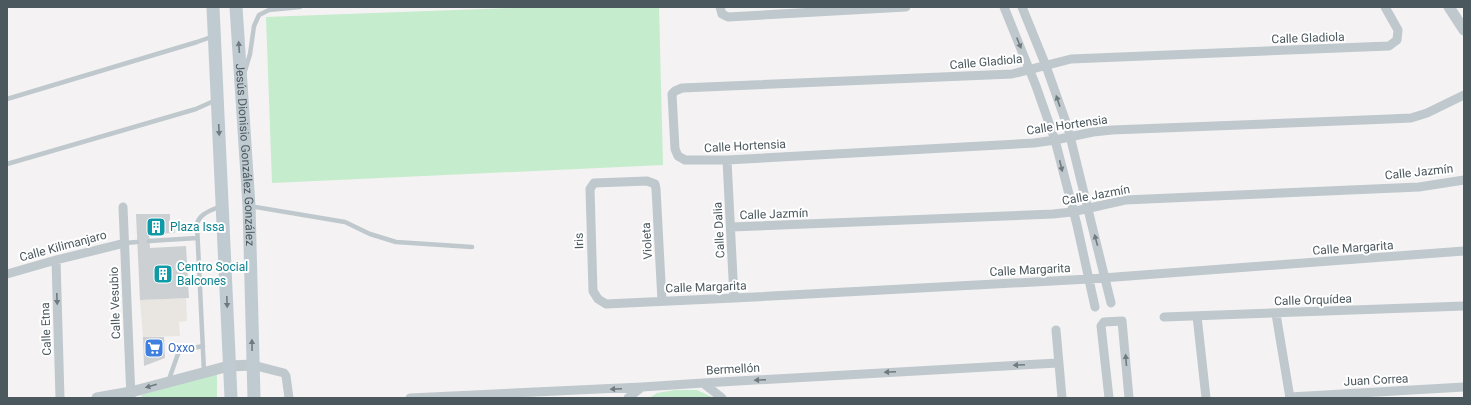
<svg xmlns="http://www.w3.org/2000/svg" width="1471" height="405" font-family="Roboto,sans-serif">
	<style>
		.commercial { fill: #e9e5e0 }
		.green { fill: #c5eccd }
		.building { fill: #ccd0d3 }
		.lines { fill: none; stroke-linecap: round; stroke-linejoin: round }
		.service { stroke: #bfc8cd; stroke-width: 4.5 }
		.minor { stroke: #bfc8cd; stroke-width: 9 }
		.tertiary { stroke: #bfc8cd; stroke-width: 11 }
		.secondary { stroke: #bfcbd1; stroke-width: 13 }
		.oneway { fill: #6e7a7f }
		.oneway2 { fill: #6e7a80 }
		.labels { text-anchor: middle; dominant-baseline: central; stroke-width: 4; stroke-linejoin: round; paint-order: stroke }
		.street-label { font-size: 12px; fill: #4b585e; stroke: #fff }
		.culture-label { font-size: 12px; fill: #0d838f; stroke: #fff; text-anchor: start }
		.shop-label { font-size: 12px; fill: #366cbe; stroke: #fff; text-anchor: start }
	</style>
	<rect width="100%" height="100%" fill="#f4f2f2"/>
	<!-- commercial -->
	<path class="commercial" d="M186 298 187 321 179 322 180 336 143 337 140 300Z"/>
	<!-- green -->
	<path class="green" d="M539 7H659L663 165 272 183 266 17Z
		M217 373V398H142L141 395Z
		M675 390H697L714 398H649L657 393Z"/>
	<!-- building -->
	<path class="building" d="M136 214H170V222H174L175 233 149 234 150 248 186 246 189 298 140 300Z
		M143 337H164L165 358 144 366Z"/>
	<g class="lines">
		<!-- service -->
		<path class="service" d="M244 74 250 54 254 26 259 15 269 10 300 7
			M7 99 197 42 214 36
			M7 164 196 109 216 100
			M250 206 345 222 370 234 396 242 472 247
			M149 241 197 238
			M125 243 137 242
			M204 372 197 225C198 214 212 210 221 206
			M168 382 179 351 203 346"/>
		<!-- minor -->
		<path class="minor" d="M720 7 722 14 728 17 906 7
			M1004 7 1036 86 1055 140 1077 225 1095 307
			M1022 7 1046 66 1068 128 1111 303
			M1385 7 1398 30 1397 40 1389 46 1071 59 1012 74 682 88 675 91 672 94 675 149 678 156 685 160H727L1034 143 1055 140 1093 132 1112 130 1389 119 1411 118 1427 113 1464 95
			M727 160 734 298
			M123 207 131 398
			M731 227 1053 214 1072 212 1125 200 1419 187 1464 180
			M56 260 60 398
			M7 274 56 260 125 243
			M662 301 656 189 655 184 647 181 594 183 590 189 593 291 598 299 606 304 734 298 1089 279 1464 251
			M1276 314 1290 398
			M1197 316 1206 398
			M1164 317 1464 306
			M1056 330 1062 398
			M253 365 284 373 286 376 289 398
			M703 383 722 398
			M1290 397 1464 387
			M410 398 642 387 703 383 1058 363
			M628 398 642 387
			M1109 398 1101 326 1104 322 1122 321 1129 398"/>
		<!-- tertiary -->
		<path class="tertiary" d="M1449 7 1464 30
			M97 398 131 392 229 366 253 365"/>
		<!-- secondary -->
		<g class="secondary">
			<path d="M213 7 231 398"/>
			<path id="s1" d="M236 7 249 206 254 398"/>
		</g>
	</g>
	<!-- one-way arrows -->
	<defs><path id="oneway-solid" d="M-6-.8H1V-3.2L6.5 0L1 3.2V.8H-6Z"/></defs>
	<g class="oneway">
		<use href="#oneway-solid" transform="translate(1019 43) rotate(68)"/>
		<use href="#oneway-solid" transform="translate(1058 101) rotate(-109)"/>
		<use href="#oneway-solid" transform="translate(1061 166) rotate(76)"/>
		<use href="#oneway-solid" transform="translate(1096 240) rotate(-105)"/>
		<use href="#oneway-solid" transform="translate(57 299) rotate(88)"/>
		<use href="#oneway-solid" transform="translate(1126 360) rotate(-95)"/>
		<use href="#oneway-solid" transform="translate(1019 365) rotate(177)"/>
		<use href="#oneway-solid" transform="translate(890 372) rotate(177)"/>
		<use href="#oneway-solid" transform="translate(760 380) rotate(177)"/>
		<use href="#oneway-solid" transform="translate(151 386) rotate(164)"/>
		<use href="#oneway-solid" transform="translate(616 389) rotate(177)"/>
	</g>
	<g class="oneway2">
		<use href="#oneway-solid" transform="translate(239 47) rotate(-94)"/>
		<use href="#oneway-solid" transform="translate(219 130) rotate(87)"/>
		<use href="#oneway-solid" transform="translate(227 302) rotate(88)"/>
		<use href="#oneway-solid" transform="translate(252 345) rotate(-91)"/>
	</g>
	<!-- icons -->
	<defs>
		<symbol id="building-square" viewBox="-11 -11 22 22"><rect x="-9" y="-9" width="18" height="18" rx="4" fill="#0f9aa8" stroke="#fff"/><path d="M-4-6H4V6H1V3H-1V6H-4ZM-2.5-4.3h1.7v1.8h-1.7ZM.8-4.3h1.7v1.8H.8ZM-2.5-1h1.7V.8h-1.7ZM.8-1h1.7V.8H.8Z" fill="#fff"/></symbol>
		<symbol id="supermarket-square" viewBox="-11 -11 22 22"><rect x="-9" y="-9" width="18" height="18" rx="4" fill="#3f7fe0" stroke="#fff"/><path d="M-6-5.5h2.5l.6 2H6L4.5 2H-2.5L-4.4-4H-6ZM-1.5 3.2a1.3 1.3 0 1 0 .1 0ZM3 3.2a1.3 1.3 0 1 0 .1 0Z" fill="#fff"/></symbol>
	</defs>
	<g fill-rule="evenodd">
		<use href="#building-square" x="145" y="216" width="22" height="22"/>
		<use href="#building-square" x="152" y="263" width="22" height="22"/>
		<use href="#supermarket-square" x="143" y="337" width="22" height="22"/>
	</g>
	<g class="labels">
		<!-- street labels -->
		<g class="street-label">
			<text transform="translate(1308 38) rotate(-2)">Calle Gladiola</text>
			<text transform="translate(986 62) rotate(-5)">Calle Gladiola</text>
			<text transform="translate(1067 125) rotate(-8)">Calle Hortensia</text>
			<text transform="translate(745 146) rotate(-3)">Calle Hortensia</text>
			<text stroke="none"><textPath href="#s1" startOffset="148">Jesús Dionisio González González</textPath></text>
			<text transform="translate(1419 172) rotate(-6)">Calle Jazmín</text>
			<text transform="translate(1096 195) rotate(-10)">Calle Jazmín</text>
			<text transform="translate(774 214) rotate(-2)">Calle Jazmín</text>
			<text transform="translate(719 230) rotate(-93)">Calle Dalia</text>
			<text transform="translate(579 241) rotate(-92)">Iris</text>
			<text transform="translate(647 241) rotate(-93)">Violeta</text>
			<text transform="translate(63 246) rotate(-15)">Calle Kilimanjaro</text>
			<text transform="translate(1353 248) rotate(-4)">Calle Margarita</text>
			<text transform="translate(1030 270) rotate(-3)">Calle Margarita</text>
			<text transform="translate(706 287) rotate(-2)">Calle Margarita</text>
			<text transform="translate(1313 300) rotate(-2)">Calle Orquídea</text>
			<text transform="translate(115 303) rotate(-92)">Calle Vesubio</text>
			<text transform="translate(46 329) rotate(-92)">Calle Etna</text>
			<text transform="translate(733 369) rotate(-3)">Bermellón</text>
			<text transform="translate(1376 380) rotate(-3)">Juan Correa</text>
		</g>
		<!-- culture labels -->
		<g class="culture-label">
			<text x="170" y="227">Plaza Issa</text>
			<text x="177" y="267">Centro Social<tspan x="177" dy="14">Balcones</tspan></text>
		</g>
		<!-- shop labels -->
		<g class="shop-label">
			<text x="168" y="348">Oxxo</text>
		</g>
	</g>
	<!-- border -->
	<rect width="1471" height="405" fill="none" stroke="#4b585e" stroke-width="16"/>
</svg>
